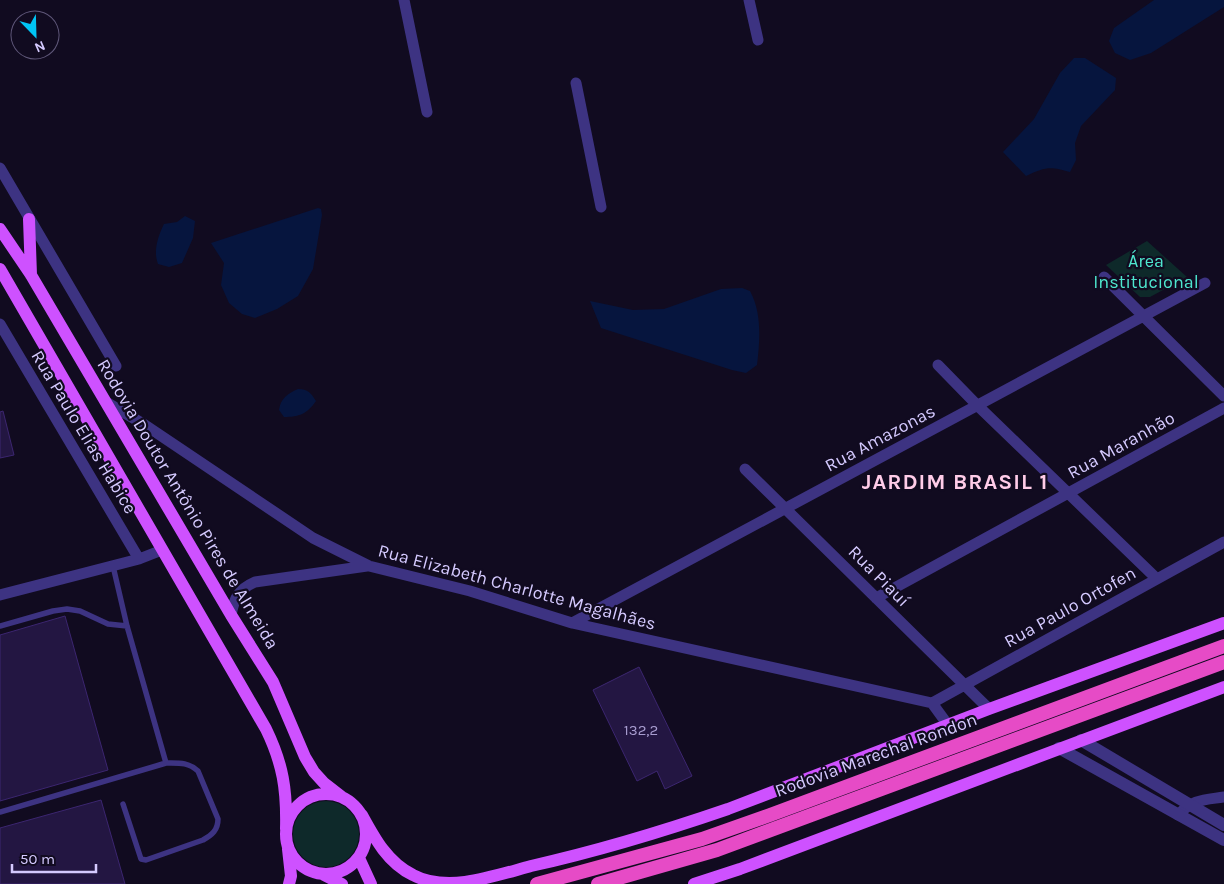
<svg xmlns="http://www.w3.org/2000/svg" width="1224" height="884" font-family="Karla,sans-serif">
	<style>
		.green { fill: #0e292a }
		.water { fill: #06153e }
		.building { fill: #231642; stroke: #3c2670 }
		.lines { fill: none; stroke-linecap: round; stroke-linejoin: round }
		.service { stroke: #3d3382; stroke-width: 5.5 }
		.minor { stroke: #3d3382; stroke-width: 11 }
		.tertiary { stroke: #3d3382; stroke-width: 12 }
		.primary { stroke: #ce51ff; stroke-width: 12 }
		.trunk { stroke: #e64bc6; stroke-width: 14 }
		.labels { text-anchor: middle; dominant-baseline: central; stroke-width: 4.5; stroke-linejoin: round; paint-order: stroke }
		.number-label { font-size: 15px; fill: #a89dd0 }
		.park-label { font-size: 18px; fill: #4ee7cf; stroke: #110b20 }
		.street-label { font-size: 18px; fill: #d5caff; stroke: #110b20 }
		.district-label { font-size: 22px; font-weight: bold; letter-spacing: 1px; fill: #ffcce8; stroke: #110b20 }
	</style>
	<rect width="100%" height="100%" fill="#110b20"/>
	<!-- green -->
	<path class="green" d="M1147 241 1187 277 1150 297H1140L1106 265Z
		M293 834a33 33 0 1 1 66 0a33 33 0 1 1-66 0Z"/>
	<!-- water -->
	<path class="water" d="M1154 0H1224V7L1151 53 1130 60 1115 53 1109 41 1114 28Z
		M1074 58H1085L1116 78 1115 90 1081 126 1075 143 1076 160 1070 172C1050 166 1045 167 1026 176L1003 152 1034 119 1060 73Z
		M318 208 321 209 322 215 313 269 298 296 277 309 255 318 242 314 229 303 221 285 224 263 211 243Z
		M185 216 195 221 193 238 182 263 169 267 158 264C153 251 158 236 164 224L177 222Z
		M742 288 750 291C762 313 760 340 757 365L746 373 732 370 601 328 590 301 633 310 664 309 721 289Z
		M298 389C308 389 311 393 316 401 307 414 299 417 284 417L279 410C281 398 287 394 298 389Z"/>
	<!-- building -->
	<path class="building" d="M3 411 14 455 0 458V412Z
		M65 616 108 770 0 801V635Z
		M639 667 692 776 665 789 657 771 637 781 593 690Z
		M101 800 125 884H0V828Z"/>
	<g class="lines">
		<!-- service -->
		<path class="service" d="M0 626 53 611 67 609 80 611 108 624 127 626
			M123 804 141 859 146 860 203 840C212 835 218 830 218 819L198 771C188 762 179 763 166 763
			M0 812 166 763 127 626 113 566"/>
		<!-- minor -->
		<path class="minor" d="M404 0 427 112
			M749 0 758 40
			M576 83 601 207
			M0 168 116 366
			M1104 277 1224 396
			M0 324 139 559
			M938 365 977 405 1157 579
			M106 402 145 425 313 538 369 566 470 591 572 623 932 703 948 725
			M745 469 989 709
			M0 595 139 559 162 550
			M876 598 1224 408
			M231 615C234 598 239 589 255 582L367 566
			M572 623 1205 283
			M932 703 1224 542
			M1178 815C1193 799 1204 800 1224 797"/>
		<!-- tertiary -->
		<path class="tertiary" d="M1081 740 1224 825
			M1059 748 1224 840"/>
		<!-- primary -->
		<path class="primary" d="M29 219 31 275
			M0 229 31 275 231 615 273 682 305 757 314 772 324 783 342 797
			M0 269 266 729C283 764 287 790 286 829
			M286 834a40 40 0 1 1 80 0a40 40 0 1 1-80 0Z
			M362 815C375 839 388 863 413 875 428 883 448 884 465 882 487 879 509 872 531 866 598 851 664 831 728 809L989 709 1224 623
			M288 849 291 876 289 884
			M359 858 371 884
			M322 874 342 884
			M694 884 740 869 1224 687"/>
		<!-- trunk -->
		<path class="trunk" d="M537 884 702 839 770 815 1224 646
			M598 884 717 850 1224 662"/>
	</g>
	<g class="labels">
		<!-- number labels -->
		<g class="number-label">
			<text x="641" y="730">132,2</text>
		</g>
		<!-- park labels -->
		<g class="park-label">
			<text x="1146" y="261">Área<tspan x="1146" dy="21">Institucional</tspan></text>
		</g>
		<!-- street labels -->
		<g class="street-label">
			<text transform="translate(84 432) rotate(59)">Rua Paulo Elias Habice</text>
			<text transform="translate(880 438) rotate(-28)">Rua Amazonas</text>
			<text transform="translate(1121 445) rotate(-29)">Rua Maranhão</text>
			<text transform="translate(188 504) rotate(59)">Rodovia Doutor Antônio Pires de Almeida</text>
			<text transform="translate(879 576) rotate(45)">Rua Piauí</text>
			<text transform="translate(517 587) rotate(15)">Rua Elizabeth Charlotte Magalhães</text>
			<text transform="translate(1070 607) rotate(-29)">Rua Paulo Ortofen</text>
			<text transform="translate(876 755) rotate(-20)">Rodovia Marechal Rondon</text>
		</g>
		<!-- district labels -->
		<g class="district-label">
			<text x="955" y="482">JARDIM BRASIL 1</text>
		</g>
	</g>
	<!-- north arrow -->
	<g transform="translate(35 35) rotate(157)"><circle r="24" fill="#110b20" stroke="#5f5779"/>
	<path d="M0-4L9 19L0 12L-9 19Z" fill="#00c5f5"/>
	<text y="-8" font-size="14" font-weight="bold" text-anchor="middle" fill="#d5caff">N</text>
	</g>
	<!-- scale -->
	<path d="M12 864v8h84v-8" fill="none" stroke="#d5caff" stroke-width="2.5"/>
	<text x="20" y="864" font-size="15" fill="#d5caff" stroke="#110b20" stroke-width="4" paint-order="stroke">50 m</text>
</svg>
